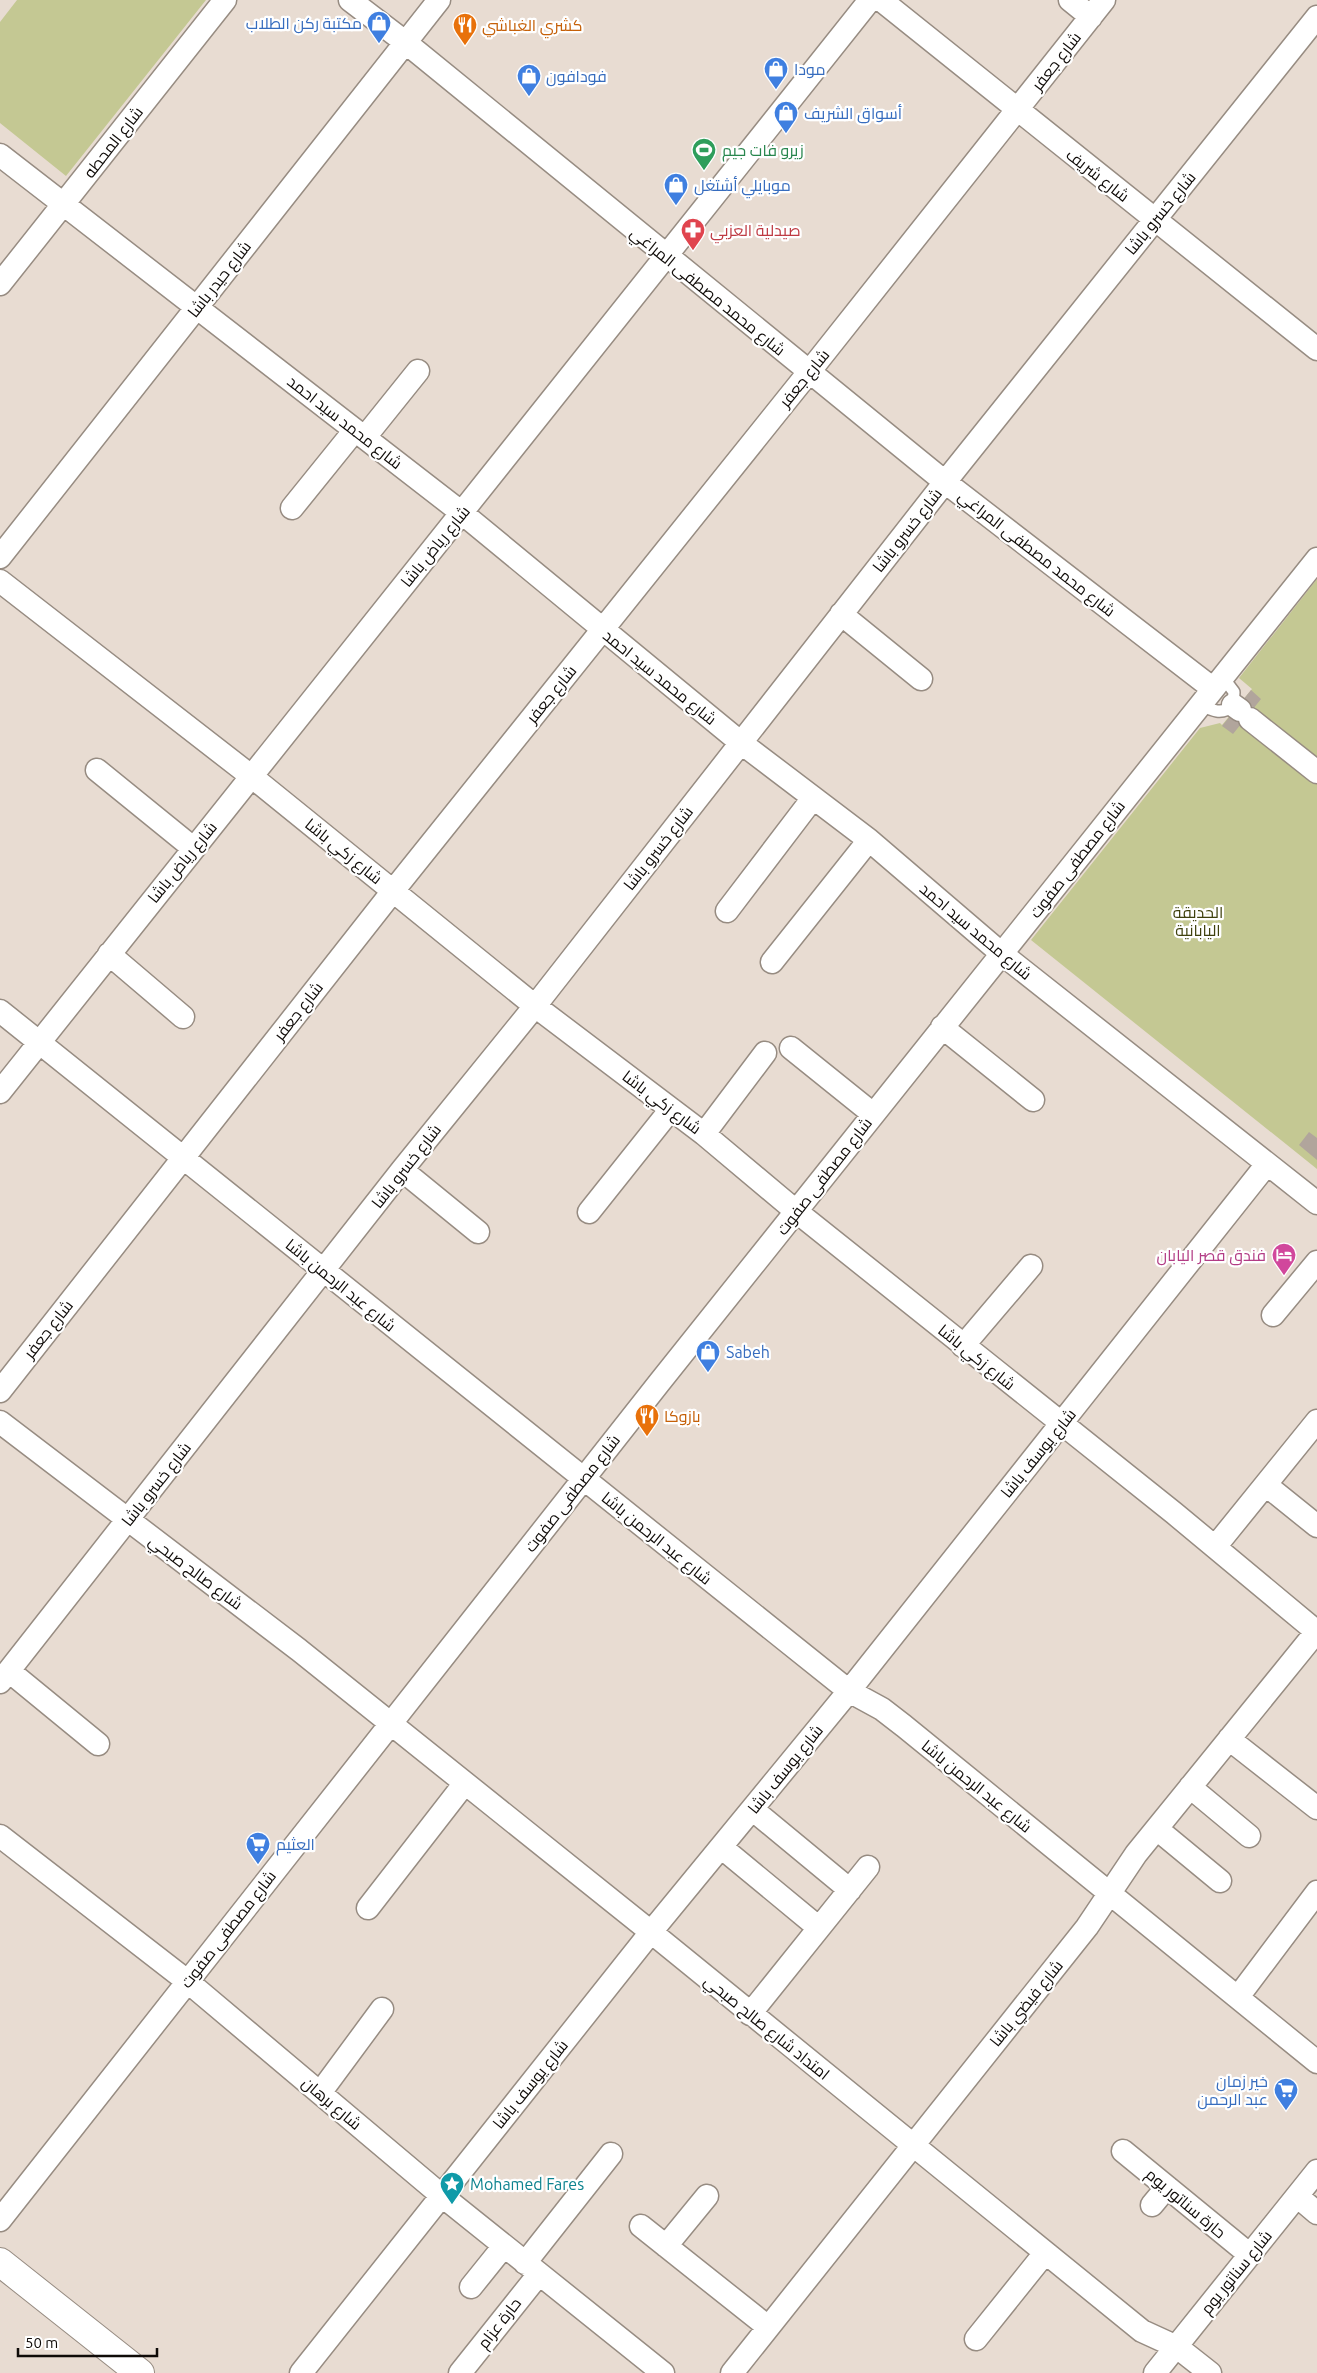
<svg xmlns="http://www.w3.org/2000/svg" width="1317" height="2373" font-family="Ubuntu,Cairo,sans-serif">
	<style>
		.green { fill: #c4c893 }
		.building { fill: #b1a59c }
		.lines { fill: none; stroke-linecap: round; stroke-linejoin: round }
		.lane-casing { stroke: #978c82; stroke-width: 14 }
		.street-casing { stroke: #978c82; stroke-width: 25 }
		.secondary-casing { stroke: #978c82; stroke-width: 30 }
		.lane { stroke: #fff; stroke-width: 11 }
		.street { stroke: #fff; stroke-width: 22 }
		.secondary { stroke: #fff; stroke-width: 28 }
		.labels { text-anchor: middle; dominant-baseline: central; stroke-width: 4.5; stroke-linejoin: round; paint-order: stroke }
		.shop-label { font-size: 16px; fill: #366cbe; stroke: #fff; text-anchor: start }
		.food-label { font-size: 16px; fill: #c56008; stroke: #fff; text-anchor: start }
		.street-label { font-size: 16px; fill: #0f0b08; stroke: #fff }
		.leisure-label { font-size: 16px; fill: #27864d; stroke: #fff; text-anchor: start }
		.health-label { font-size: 16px; fill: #be3a42; stroke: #fff; text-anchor: start }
		.park-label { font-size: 16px; fill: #3f410d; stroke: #fff }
		.hotel-label { font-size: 16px; fill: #b23c85; stroke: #fff; text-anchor: end }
		.culture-label { font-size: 16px; fill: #0d838f; stroke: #fff; text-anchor: start }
	</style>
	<rect width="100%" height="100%" fill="#e8dcd2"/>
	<!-- green -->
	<path class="green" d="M17 0H206L66 176 0 123V22Z
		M1317 579V1169L1031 940 1200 728 1220 723 1222 725 1252 689 1239 678Z"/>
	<!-- building -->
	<path class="building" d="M1251 690 1261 699 1233 734 1222 726Z
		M1309 1132 1317 1138V1160L1299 1145Z"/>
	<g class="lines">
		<defs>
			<path id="lane" d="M1199 704C1211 710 1222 716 1233 705L1234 692 1222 676"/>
			<path id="street" d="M350 0 405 42 945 482 1212 688
				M881 0 1317 349
				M1070 0 1091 17
				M0 155 462 513 740 742 869 840 1002 954 1317 1203
				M0 284 225 0
				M365 437 418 371
				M292 508 355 430
				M0 557 439 0
				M0 581 251 776 535 1006 704 1134 797 1212 1174 1513 1317 1632
				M841 614 921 679
				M1233 705 1240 710
				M1250 719 1317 772
				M97 770 193 848
				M727 911 813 798
				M109 954 183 1017
				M772 962 869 840
				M0 1011 849 1691 882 1709 904 1726 1317 2062
				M942 1027 1033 1100
				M791 1048 873 1114
				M0 1092 870 0
				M704 1134 765 1053
				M402 1170 478 1232
				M589 1212 671 1109
				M1273 1315 1317 1262
				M963 1346 1031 1266
				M0 1391 393 891 809 372 1104 0
				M0 1422 299 1650 651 1932 1142 2331 1177 2347 1210 2373
				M1266 1485 1317 1526
				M1215 1547 1317 1421
				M9 1671 98 1744
				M0 1682 402 1170 535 1006 945 482 1317 17
				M1229 1739 1317 1808
				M1190 1787 1249 1836
				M752 1809 850 1890
				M1157 1829 1220 1881
				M0 1836 187 1981 441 2195 663 2373
				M721 1847 819 1928
				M368 1908 465 1783
				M1238 1997 1317 1892
				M750 2014 868 1867
				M320 2093 382 2009
				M1123 2151 1250 2255
				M1297 2196 1317 2213
				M1152 2205 1167 2187
				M0 2220 659 1383 1317 559
				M641 2226 768 2327
				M666 2246 707 2196
				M525 2263 611 2154
				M471 2287 504 2246
				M976 2339 1045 2253
				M301 2373 651 1932 849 1691 1267 1164
				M460 2373 539 2274
				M732 2373 1087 1927 1136 1854 1317 1631
				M1155 2373 1317 2171"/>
			<path id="secondary" d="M0 2262 140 2373"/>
		</defs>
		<!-- lane casing -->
		<use href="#lane" class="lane-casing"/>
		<!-- street casing -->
		<use href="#street" class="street-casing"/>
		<!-- secondary casing -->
		<use href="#secondary" class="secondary-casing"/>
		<!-- lane -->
		<use href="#lane" class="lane"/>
		<!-- street -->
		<use href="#street" class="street"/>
		<!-- secondary -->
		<use href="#secondary" class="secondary"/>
	</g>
	<!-- icons -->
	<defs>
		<symbol id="shop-pin" viewBox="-11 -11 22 30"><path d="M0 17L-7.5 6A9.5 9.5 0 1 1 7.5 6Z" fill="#3f7fe0" stroke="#fff"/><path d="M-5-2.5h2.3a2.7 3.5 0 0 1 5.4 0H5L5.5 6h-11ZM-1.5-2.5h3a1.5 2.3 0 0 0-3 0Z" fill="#fff"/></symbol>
		<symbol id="restaurant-pin" viewBox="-11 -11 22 30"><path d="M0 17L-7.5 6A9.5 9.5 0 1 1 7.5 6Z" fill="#e8710a" stroke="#fff"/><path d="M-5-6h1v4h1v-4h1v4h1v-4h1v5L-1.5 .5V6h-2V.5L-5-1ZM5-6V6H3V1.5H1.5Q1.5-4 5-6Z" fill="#fff"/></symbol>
		<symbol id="stadium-pin" viewBox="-11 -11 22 30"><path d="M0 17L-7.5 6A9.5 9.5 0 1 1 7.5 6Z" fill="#2e9e5b" stroke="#fff"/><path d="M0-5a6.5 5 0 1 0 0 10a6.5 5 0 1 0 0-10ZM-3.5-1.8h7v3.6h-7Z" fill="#fff"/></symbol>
		<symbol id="pharmacy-pin" viewBox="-11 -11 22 30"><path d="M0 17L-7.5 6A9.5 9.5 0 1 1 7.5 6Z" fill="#e0444e" stroke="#fff"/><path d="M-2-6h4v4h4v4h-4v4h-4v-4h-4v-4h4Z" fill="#fff"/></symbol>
		<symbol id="hotel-pin" viewBox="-11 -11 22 30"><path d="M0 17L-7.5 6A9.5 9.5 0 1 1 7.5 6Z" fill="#d1479c" stroke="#fff"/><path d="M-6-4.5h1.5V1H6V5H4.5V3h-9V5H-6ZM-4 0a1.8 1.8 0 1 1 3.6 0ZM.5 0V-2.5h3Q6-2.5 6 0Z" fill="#fff"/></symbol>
		<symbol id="supermarket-pin" viewBox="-11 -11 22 30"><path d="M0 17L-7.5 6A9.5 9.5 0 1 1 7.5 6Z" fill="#3f7fe0" stroke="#fff"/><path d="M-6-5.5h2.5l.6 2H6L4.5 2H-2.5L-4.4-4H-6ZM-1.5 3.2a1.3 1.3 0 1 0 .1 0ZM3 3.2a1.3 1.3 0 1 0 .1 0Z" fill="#fff"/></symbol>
		<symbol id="sight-pin" viewBox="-11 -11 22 30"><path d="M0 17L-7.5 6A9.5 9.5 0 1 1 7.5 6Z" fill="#0f9aa8" stroke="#fff"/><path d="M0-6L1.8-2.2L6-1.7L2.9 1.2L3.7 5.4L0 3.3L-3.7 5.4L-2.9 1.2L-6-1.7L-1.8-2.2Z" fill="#fff"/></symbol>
	</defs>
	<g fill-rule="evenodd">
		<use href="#shop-pin" x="365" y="9" width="28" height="38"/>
		<use href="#restaurant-pin" x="451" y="11" width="28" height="38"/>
		<use href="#shop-pin" x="762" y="55" width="28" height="38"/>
		<use href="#shop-pin" x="515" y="62" width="28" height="38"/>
		<use href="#shop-pin" x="772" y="99" width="28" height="38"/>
		<use href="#stadium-pin" x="690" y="136" width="28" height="38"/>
		<use href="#shop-pin" x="662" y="171" width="28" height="38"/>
		<use href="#pharmacy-pin" x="679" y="216" width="28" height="38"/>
		<use href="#hotel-pin" x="1270" y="1241" width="28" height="38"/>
		<use href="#shop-pin" x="694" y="1338" width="28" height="38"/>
		<use href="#restaurant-pin" x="633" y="1402" width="28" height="38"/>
		<use href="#supermarket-pin" x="244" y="1830" width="28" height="38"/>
		<use href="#supermarket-pin" x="1272" y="2076" width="28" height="38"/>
		<use href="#sight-pin" x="438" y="2170" width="28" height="38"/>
	</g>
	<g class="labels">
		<!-- shop labels -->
		<g class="shop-label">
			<text x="362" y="23" text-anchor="end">مكتبة ركن الطلاب</text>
			<text x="794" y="69">مودا</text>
			<text x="546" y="76">فودافون</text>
			<text x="804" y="113">أسواق الشريف</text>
			<text x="694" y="185">موبايلي أشتغل</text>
			<text x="726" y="1352">Sabeh</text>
			<text x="276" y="1844">العثيم</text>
			<text x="1268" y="2081" text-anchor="end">خير زمان<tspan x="1268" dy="18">عبد الرحمن</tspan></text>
		</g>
		<!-- food labels -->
		<g class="food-label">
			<text x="482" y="25">كشري الغباشي</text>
			<text x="664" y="1416">بازوكا</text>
		</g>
		<!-- street labels -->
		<g class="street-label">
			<text transform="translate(1056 61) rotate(-52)">شارع جعفر</text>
			<text transform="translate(113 142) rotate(-52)">شارع المحطه</text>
			<text transform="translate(1098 175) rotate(38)">شارع شريف</text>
			<text transform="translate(1160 213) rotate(-51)">شارع خسرو باشا</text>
			<text transform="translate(219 279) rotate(-52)">شارع حيدر باشا</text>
			<text transform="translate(708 291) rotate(39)">شارع محمد مصطفى المراغي</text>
			<text transform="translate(804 378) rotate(-51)">شارع جعفر</text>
			<text transform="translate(345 422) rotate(38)">شارع محمد سيد احمد</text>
			<text transform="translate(907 530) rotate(-52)">شارع خسرو باشا</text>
			<text transform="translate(435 546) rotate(-51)">شارع رياض باشا</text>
			<text transform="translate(1037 553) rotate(38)">شارع محمد مصطفى المراغي</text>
			<text transform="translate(660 677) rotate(39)">شارع محمد سيد احمد</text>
			<text transform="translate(551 694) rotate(-51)">شارع جعفر</text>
			<text transform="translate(658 848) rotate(-52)">شارع خسرو باشا</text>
			<text transform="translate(344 851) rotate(39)">شارع زكي باشا</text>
			<text transform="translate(1077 859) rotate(-52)">شارع مصطفى صفوت</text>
			<text transform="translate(182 862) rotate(-51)">شارع رياض باشا</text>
			<text transform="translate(976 931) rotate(40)">شارع محمد سيد احمد</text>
			<text transform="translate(298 1011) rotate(-52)">شارع جعفر</text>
			<text transform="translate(662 1102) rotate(37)">شارع زكي باشا</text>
			<text transform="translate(406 1166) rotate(-52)">شارع خسرو باشا</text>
			<text transform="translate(824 1176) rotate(-52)">شارع مصطفى صفوت</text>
			<text transform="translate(341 1285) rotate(39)">شارع عبد الرحمن باشا</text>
			<text transform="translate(48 1329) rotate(-52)">شارع جعفر</text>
			<text transform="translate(977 1357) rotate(39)">شارع زكي باشا</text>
			<text transform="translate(1038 1453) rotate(-51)">شارع يوسف باشا</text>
			<text transform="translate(156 1484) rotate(-52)">شارع خسرو باشا</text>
			<text transform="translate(572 1493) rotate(-52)">شارع مصطفى صفوت</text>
			<text transform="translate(657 1538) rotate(39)">شارع عبد الرحمن باشا</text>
			<text transform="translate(196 1572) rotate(37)">شارع صالح صبحي</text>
			<text transform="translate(785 1769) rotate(-51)">شارع يوسف باشا</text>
			<text transform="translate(977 1786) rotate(39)">شارع عبد الرحمن باشا</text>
			<text transform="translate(228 1929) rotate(-52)">شارع مصطفى صفوت</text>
			<text transform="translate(1026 2003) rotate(-51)">شارع فيضي باشا</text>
			<text transform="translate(767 2027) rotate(39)">امتداد شارع صالح صبحي</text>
			<text transform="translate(530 2084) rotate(-51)">شارع يوسف باشا</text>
			<text transform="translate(332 2103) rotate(40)">شارع برهان</text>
			<text transform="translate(1186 2203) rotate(40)">حارة سناتور يوم</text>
			<text transform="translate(1236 2272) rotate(-51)">شارع سناتور يوم</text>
			<text transform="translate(499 2323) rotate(-52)">حارة عزام</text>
		</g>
		<!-- leisure labels -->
		<g class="leisure-label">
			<text x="722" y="150">زيرو فات جيم</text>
		</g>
		<!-- health labels -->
		<g class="health-label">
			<text x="710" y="230">صيدلية العزبي</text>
		</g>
		<!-- park labels -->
		<g class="park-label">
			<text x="1198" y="912">الحديقة<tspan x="1198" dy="18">اليابانية</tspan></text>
		</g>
		<!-- hotel labels -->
		<g class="hotel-label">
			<text x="1266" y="1255">فندق قصر اليابان</text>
		</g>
		<!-- culture labels -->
		<g class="culture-label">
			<text x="470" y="2184">Mohamed Fares</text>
		</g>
	</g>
	<!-- scale -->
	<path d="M18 2348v8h139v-8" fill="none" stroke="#0f0b08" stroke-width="2.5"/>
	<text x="25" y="2348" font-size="15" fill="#0f0b08" stroke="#ffffff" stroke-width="4" paint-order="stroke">50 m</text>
</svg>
